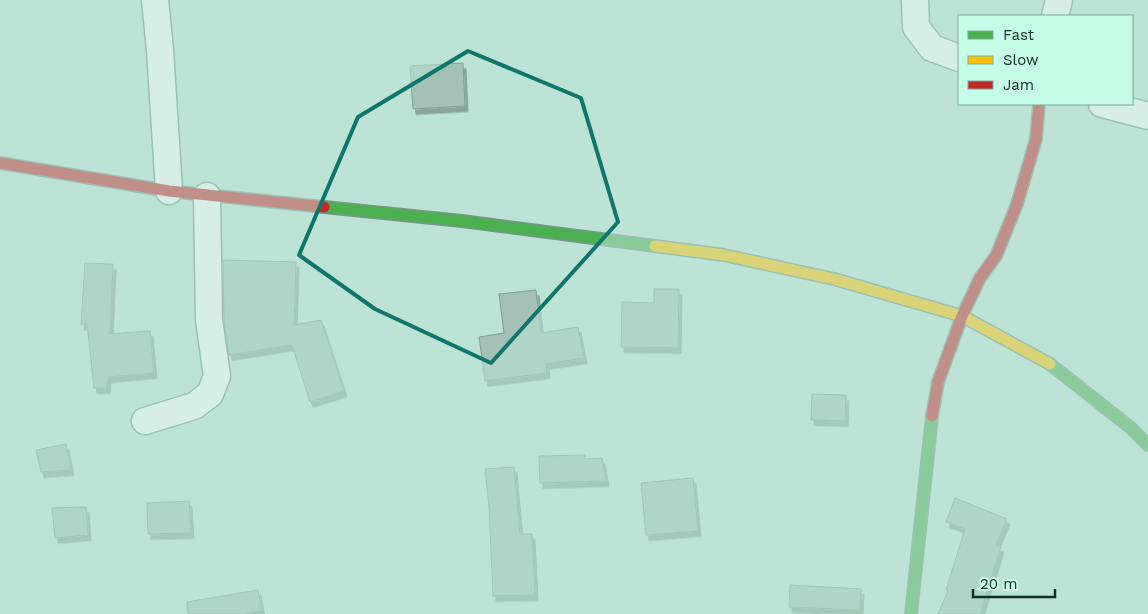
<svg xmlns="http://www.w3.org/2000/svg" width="1148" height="614" font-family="'Work Sans',sans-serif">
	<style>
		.building { fill: #a3c1b7; stroke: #82a096; filter: url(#shadow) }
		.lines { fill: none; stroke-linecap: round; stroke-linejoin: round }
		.street-casing { stroke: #77978c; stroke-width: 29 }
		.fast-casing { stroke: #77978c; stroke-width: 14 }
		.slow-casing { stroke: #77978c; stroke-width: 14 }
		.jam-casing { stroke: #77978c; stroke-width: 14 }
		.street { stroke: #f5fbf9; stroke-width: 26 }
		.fast { stroke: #4caf50; stroke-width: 11 }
		.slow { stroke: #ffc107; stroke-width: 11 }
		.jam { stroke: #c62828; stroke-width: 11 }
		.marked { fill: none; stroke: #0f766e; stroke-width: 4; stroke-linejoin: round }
	</style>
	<defs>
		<filter id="shadow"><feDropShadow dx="3" dy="5.5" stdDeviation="0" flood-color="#0004"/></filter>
	</defs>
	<rect width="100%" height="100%" fill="#bce3d5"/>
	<!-- building -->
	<path class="building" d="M463 63 465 106 413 109 410 66Z
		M223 260 296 262 294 325 321 320 344 391 310 402 292 345 229 355 224 319Z
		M85 263 113 264 110 334 150 331 154 373 108 377 107 388H94L87 323 81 325Z
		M654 289H679L678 348 621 347 622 302 654 303Z
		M536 290 541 333 578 327 584 358 546 364 547 373 485 381 479 337 504 333 499 294Z
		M812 394 846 395 845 421 811 420Z
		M66 444 71 470 41 472 36 450Z
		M585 455V459L602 458 606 481 540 483 539 456Z
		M514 467 520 534H532L535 595 493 596 489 506 485 469Z
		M693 478 698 531 646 535 641 483Z
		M955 498 1007 519 996 545 1001 547 980 614H938L948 591 946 590 965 529 946 522Z
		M189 501 191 533 148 534 147 503Z
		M86 507 88 535 55 538 52 508Z
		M790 585 861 589 860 610 789 607Z
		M258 590 262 611 244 614H188L187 602Z"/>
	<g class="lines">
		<defs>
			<path id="street" d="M155 0 160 50 169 191
				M915 0 916 27 932 48 959 58
				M1055 16 1059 0
				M1102 104 1148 116
				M145 421 194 406 210 394 217 376 209 320 207 196"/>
			<path id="fast" d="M324 207 462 221 655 246
				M1050 364 1131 428 1148 445
				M911 614 932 416"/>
			<path id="slow" d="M655 246 724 255 834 279 962 316 1050 364"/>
			<path id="jam" d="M0 163 169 191 324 207
				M932 416 938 382 962 316 980 278 996 256 1017 204 1036 139 1039 104"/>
		</defs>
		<!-- street casing -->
		<use href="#street" class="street-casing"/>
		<!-- fast casing -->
		<use href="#fast" class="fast-casing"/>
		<!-- slow casing -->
		<use href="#slow" class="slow-casing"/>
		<!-- jam casing -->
		<use href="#jam" class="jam-casing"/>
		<!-- street -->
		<use href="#street" class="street"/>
		<!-- fast -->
		<use href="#fast" class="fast"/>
		<!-- slow -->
		<use href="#slow" class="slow"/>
		<!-- jam -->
		<use href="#jam" class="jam"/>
	</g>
	<!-- marked area -->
	<path d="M0 0H1148V614H0ZM468 51 581 98 618 222 491 363 375 309 299 255 358 117Z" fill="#bce3d5" fill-opacity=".55" fill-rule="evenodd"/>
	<path class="marked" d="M468 51 581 98 618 222 491 363 375 309 299 255 358 117Z"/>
	<!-- legend -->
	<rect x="958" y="15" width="175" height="90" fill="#c5fce7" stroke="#7da999"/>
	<rect x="968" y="31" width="25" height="8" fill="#4caf50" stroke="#7da999"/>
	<text x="1003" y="40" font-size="15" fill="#112d24">Fast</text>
	<rect x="968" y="56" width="25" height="8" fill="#ffc107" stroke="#7da999"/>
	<text x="1003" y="65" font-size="15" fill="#112d24">Slow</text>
	<rect x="968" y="81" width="25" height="8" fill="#c62828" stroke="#7da999"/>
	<text x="1003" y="90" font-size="15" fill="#112d24">Jam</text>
	<!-- scale -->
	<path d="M973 589v8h82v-8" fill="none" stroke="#112d24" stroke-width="2.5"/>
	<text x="980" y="589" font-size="15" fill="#112d24" stroke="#c5fce7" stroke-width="4" paint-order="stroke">20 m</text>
</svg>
